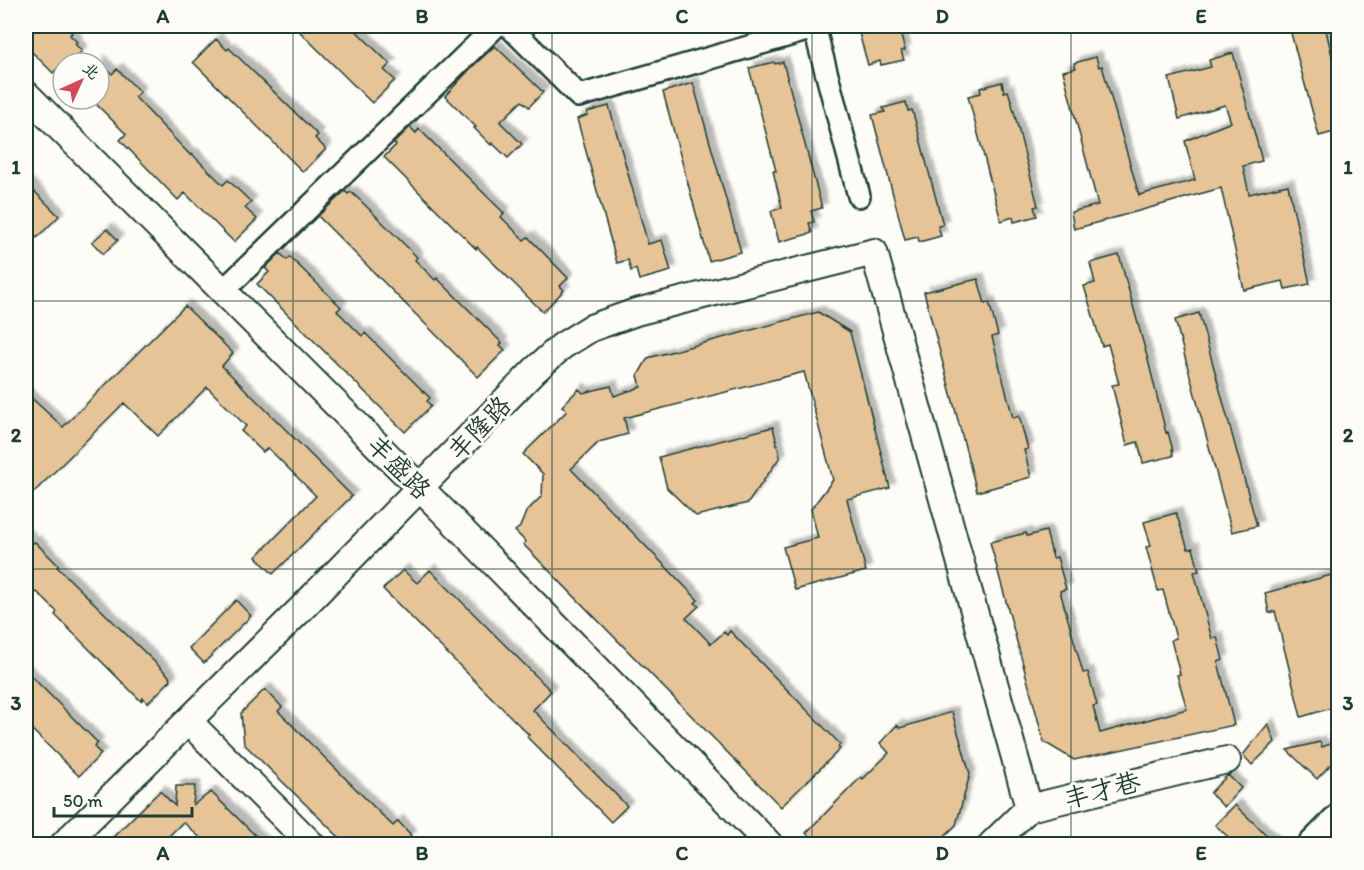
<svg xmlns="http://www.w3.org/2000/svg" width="1364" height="870" font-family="Itim,'LXGW WenKai TC',sans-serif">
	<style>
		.building { fill: #e6c498; stroke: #1f3d34; stroke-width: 1.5; filter: url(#shadow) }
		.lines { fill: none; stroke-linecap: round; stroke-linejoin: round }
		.minor-casing { stroke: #1f3d34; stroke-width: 26 }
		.tertiary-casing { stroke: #1f3d34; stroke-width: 30 }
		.minor { stroke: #fdfcf7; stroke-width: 21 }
		.tertiary { stroke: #fdfcf7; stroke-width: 26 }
		.grid { fill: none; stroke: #1f3d34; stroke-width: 1.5; stroke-opacity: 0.55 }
		.labels { text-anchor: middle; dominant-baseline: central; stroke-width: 6; stroke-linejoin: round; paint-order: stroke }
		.street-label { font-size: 26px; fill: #1f3d34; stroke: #fdfcf7 }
		.neatline { fill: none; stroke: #1f3d34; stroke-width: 2 }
		.grid-label { font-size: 20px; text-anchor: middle; font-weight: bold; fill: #1f3d34 }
	</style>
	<defs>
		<filter id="shadow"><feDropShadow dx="5.5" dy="-5.5" stdDeviation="1.5" flood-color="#0004"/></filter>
	</defs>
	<rect width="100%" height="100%" fill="#fdfcf7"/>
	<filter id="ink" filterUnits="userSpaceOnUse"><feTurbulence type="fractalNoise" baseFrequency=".0167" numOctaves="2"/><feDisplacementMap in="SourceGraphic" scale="12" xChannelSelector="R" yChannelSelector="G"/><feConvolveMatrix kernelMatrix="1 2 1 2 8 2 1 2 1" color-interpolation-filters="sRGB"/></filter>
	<g filter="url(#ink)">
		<!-- building -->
		<path class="building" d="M26 26H65L72 33 70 35 77 42 75 44 82 51 70 63H63V66L62 64 53 73 26 46Z
			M294 26H351L390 64 384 70 395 80 372 103Z
			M857 26H898L905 50 901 51 904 60 881 65 880 61 868 65Z
			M1289 26H1325L1337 77 1334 78 1338 96V131L1319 136Z
			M216 39 227 50 229 48 318 135 315 138 326 149 303 172 193 62Z
			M495 46 543 92 529 107 522 101 500 122 522 144 508 158 492 143 491 145 474 128 476 127 445 96 472 67Z
			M1233 53 1262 161 1243 166 1249 194 1288 185 1310 284 1285 289 1283 281 1244 290 1221 188 1074 229 1071 212 1098 205 1063 71 1076 68 1074 63 1096 57 1099 67 1102 66 1139 195 1195 180 1185 141 1231 122 1225 105 1179 119 1169 78 1211 67 1209 60Z
			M99 61 112 74 117 69 140 92 135 97 191 156 192 154 223 185 228 180 251 202 245 208 257 219 234 242 185 193 178 200 120 140 126 134 91 99H99Z
			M774 62 775 64 783 62 822 208 811 211 814 222 809 223 812 233 779 242 771 211 782 208 773 171H776L749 68Z
			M1002 82 1004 92 1008 91 1011 100 1038 206 1034 207 1037 216 1014 222 1013 217 1001 221 968 96 981 93 980 88Z
			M693 83 741 252 709 261 663 92Z
			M906 102 908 111 912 110 915 120 943 225 938 226 941 236 919 242 918 237 905 240 872 115 885 112 883 108Z
			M609 106 648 244 662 240 671 271 639 280 636 269 631 271 628 260 617 263 577 119 588 115 587 112Z
			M410 127 416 133 419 129 504 213 501 217 524 240 528 237 568 278 560 286 564 290 543 312 477 247 476 249 384 157 396 145 394 143Z
			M26 183 59 216 37 238 26 226Z
			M345 191 348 194 351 192 362 202 417 257 415 260 435 280 437 278 502 343 500 345 505 350 478 377 318 216Z
			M107 229 118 240 103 254 92 242Z
			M280 253 287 260 290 257 341 307 337 311 362 336 365 333 430 398 427 401 431 406 405 432 257 284 269 272 265 268Z
			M1119 255 1148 360 1166 433 1168 432 1172 447 1173 456 1143 463 1138 442 1127 445 1112 385 1119 384 1108 344 1102 346 1084 286 1095 283 1090 263Z
			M978 279 985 304 989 302 998 335 992 337 1013 418 1019 416 1028 449 1024 450 1031 477 977 492 924 292Z
			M185 306 233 353 222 366 352 496 273 574 256 557 316 496 268 448 263 452 241 431 246 426 207 387 158 436 124 403 33 493 26 485V393L63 427Z
			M818 312 850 332 890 488 847 499 866 571 795 590 783 547 818 538 811 509 833 480 804 372 624 418 628 434 599 442 571 469 698 600 695 603 699 606 686 618 711 644 724 632 727 635 730 631 840 744 838 747 840 749 781 807 523 544 526 542 515 531 520 527 526 512 542 496 543 474 523 454 567 411 562 406 579 389 583 393 611 386 614 396 641 387 638 375 648 358Z
			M1199 313 1257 526 1232 532 1175 320Z
			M773 427 780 457 748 503 696 516 667 488 659 457Z
			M1176 513 1188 549 1193 548 1199 571 1194 572 1212 639 1217 637 1223 660 1218 662 1234 725 1074 760 1044 742 990 542 1026 533 1027 536 1046 531 1053 558 1057 557 1066 589 1060 591 1083 673 1088 672 1097 705 1093 706 1100 733 1187 709 1177 675 1180 674 1171 640 1176 638 1163 590 1158 591 1146 547 1151 546 1144 522Z
			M26 535 33 543 35 542 59 566 57 567 168 675 171 680 148 703 143 698 141 701 55 615 57 612 37 592 34 594 26 586Z
			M403 570 417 583 430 570 551 691 533 710 627 806 611 822 527 737 529 735 383 589Z
			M1335 574 1338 589V706L1301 717 1275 611 1269 613 1265 593Z
			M236 600 251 616 204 663 189 648Z
			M26 671 98 743 94 747 101 754 79 776 26 724Z
			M265 689 282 707 278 711 393 826 398 821 411 835 402 844H346L244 744 241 713Z
			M952 712 970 774 956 825 936 844H817L806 833 861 777 863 779 889 753 880 743 897 725 900 728Z
			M1268 724 1275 742 1252 765 1243 755Z
			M1338 741V763L1330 765 1317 779 1287 750 1320 742 1322 747Z
			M1228 775 1241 788 1224 807 1210 793Z
			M176 786H195L193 805 211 792 264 844H207L183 822 166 839 156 844H106L160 791 175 806Z
			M1235 805 1276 844H1236L1215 825Z"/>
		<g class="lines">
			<defs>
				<path id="minor" d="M509 26 579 96 814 28
					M814 26 859 196
					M223 291 496 26
					M1309 844 1338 815"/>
				<path id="tertiary" d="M26 94 443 511 769 844
					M188 721 311 844
					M64 844 300 610 535 370 562 346 591 328 636 312 874 252 1029 808
					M992 844 1029 808 1227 760"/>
			</defs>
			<!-- minor casing -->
			<use href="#minor" class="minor-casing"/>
			<!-- tertiary casing -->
			<use href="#tertiary" class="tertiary-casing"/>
			<!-- minor -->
			<use href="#minor" class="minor"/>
			<!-- tertiary -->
			<use href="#tertiary" class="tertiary"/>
		</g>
	</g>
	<!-- grid -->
	<path class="grid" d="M293 26V844M552 26V844M812 26V844M1071 26V844M26 301H1338M26 569H1338"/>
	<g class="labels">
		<!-- street labels -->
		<g class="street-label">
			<text transform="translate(479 428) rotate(-46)">丰隆路</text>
			<text transform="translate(399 467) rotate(45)">丰盛路</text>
			<text transform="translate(1102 790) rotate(-14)">丰才巷</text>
		</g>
	</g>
	<!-- margin -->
	<rect width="1364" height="870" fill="none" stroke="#fdfcf7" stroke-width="66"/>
	<!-- north arrow -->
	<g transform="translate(81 81) rotate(45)"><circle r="28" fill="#fdfcf7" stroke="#a4b0a9" stroke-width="1.5"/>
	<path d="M0-4.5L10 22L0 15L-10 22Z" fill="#d1495b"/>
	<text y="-9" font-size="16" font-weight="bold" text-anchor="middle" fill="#1f3d34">北</text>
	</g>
	<!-- scale -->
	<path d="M54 807v9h138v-9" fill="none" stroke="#1f3d34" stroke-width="3"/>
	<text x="63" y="807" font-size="18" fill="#1f3d34" stroke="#fdfcf7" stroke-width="4.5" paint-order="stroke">50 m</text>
	<rect x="33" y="33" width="1298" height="804" class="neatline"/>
	<g class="grid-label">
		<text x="163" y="23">A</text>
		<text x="422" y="23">B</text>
		<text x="682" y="23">C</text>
		<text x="942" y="23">D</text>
		<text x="1201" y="23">E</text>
		<text x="16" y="174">1</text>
		<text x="1348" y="174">1</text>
		<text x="16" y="442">2</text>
		<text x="1348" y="442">2</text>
		<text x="16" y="710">3</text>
		<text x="1348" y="710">3</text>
		<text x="163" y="860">A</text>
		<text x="422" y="860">B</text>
		<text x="682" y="860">C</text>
		<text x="942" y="860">D</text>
		<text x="1201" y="860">E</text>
	</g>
</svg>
